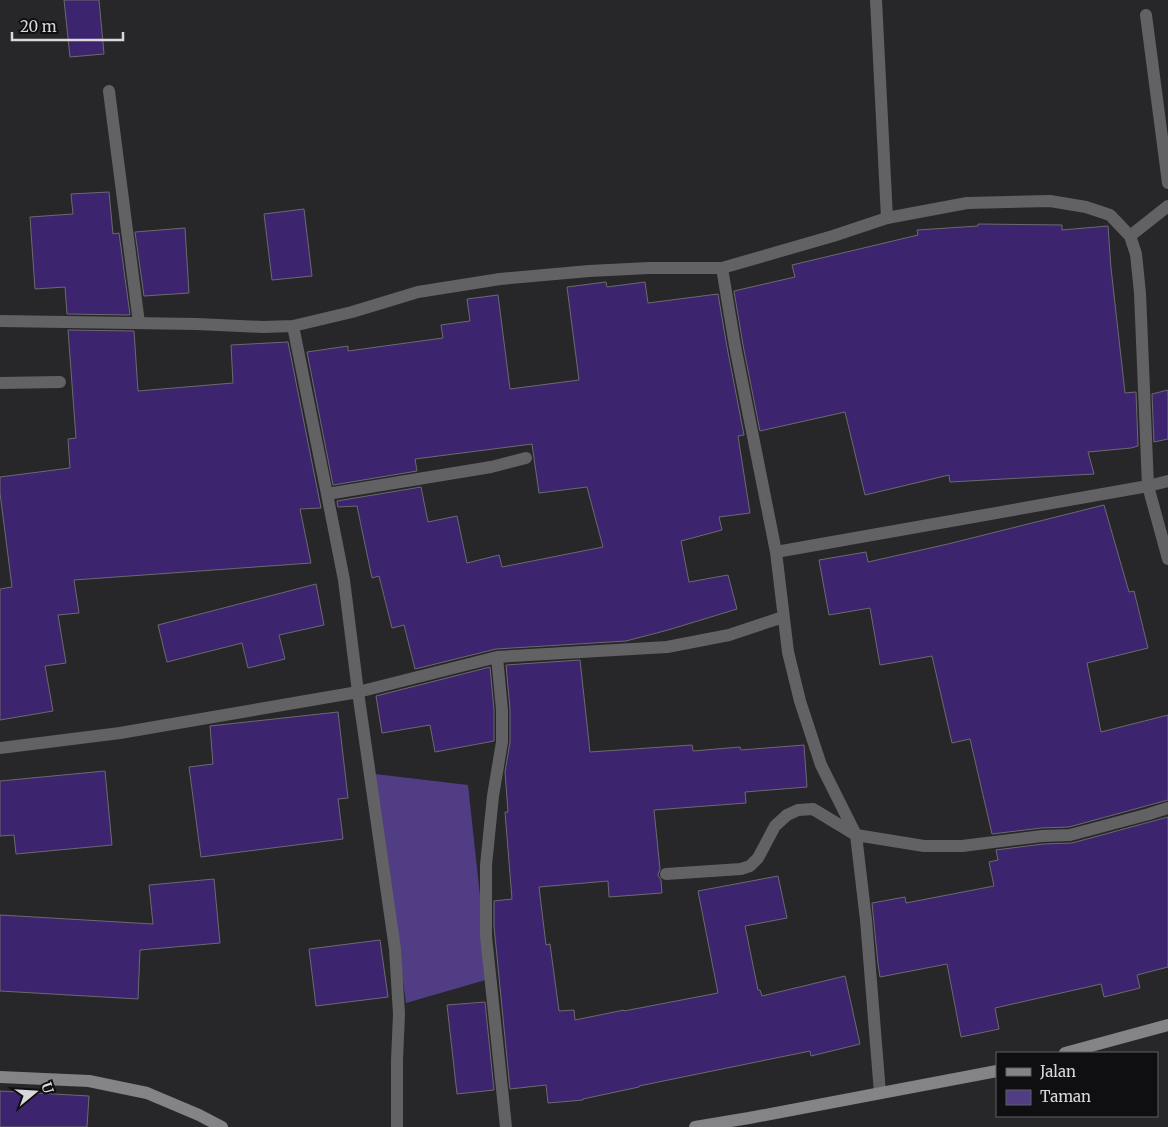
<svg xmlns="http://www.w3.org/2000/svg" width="1168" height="1127" font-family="Merriweather,serif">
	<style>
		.green { fill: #513d84 }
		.building { fill: #3d246f; stroke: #6b6a6e }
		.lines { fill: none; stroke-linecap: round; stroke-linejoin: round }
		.lane { stroke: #626264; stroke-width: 12 }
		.street { stroke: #626264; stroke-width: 12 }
		.secondary { stroke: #848487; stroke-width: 12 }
	</style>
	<rect width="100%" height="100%" fill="#272629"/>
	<!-- green -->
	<path class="green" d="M375 774 468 785 489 979 406 1003Z"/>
	<!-- building -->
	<path class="building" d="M64 0H99L104 54 70 57Z
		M109 192 113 234 119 233 130 315 67 314 65 287 35 289 30 217 73 214 71 194Z
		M304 209 312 276 272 280 264 214Z
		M978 224 1062 225V230L1108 226 1111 268 1125 393 1136 392 1138 446 1131 448 1088 452 1094 474 950 482 949 475 865 495 845 412 760 431 743 345 734 291 795 277 792 265 918 235 917 230 978 226Z
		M185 228 189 293 144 296 135 232Z
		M606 282 607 287 645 282 648 303 718 294 727 347 744 435 738 436 750 513 719 517 722 530 681 541 689 582 728 575 737 609 668 630 626 641 496 649 415 669 404 625 392 628 379 576 372 578 357 506 338 507 337 501 421 487 428 522 457 516 467 563 499 555 502 567 603 547 587 487 539 493 532 444 415 459 417 471 333 485 307 352 348 346V351L443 338 441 325 470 321 467 299 498 295 510 389 579 380 567 287Z
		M68 330 134 331 138 391 233 383 231 345 288 342 321 508 300 509 311 563 74 580 79 613 58 615 66 663 45 666 53 711 0 720V589L12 587 0 493V477L70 468 68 439 76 438Z
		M1168 390V439L1154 442 1152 394Z
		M1104 505 1129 592 1134 591 1148 648 1087 663 1101 732 1168 715V800L1069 827 1041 828 992 834 970 739 952 743 932 656 880 665 870 608 829 615 819 560 866 552 868 562 948 544Z
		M316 584 324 625 279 635 285 659 248 668 242 643 167 662 158 625Z
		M580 660 590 752 692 745 693 751 740 747 741 750 804 745 807 787 745 792 746 803 654 810 660 869 658 875 661 880 662 893 609 897 608 881 539 887 546 945 550 944 559 1011 574 1010 575 1020 624 1010V1011L718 993 698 891 778 876 787 918 745 926 758 990H760L762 996 845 976 860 1044 811 1056 810 1051 639 1086V1087L583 1099V1100L548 1103 546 1085 510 1089 494 926V901L512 899 505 812H508L505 772 510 742V709L506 665Z
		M490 667 494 710V741L435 752 430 725 382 733 376 696Z
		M338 712 348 798 338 799 343 839 201 857 189 767 213 764 210 726Z
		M105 771 112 845 16 854 14 835 0 836V781Z
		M1168 817V967L1137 975 1140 988 1104 997 1101 984 995 1008 999 1029 961 1037 947 964 880 977 878 964 872 903 905 897 906 903 994 886 989 862 998 860 996 850 1043 844 1072 843Z
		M214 879 220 943 140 950 138 999 0 991V915L153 924 149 885Z
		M380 940 388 997 316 1006 309 949Z
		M485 1002 494 1090 457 1094 447 1005Z
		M0 1091 89 1096 87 1127H0Z"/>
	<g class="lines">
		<!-- lane -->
		<path class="lane" d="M876 0 887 218
			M1148 486 1168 481"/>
		<!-- street -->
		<path class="street" d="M1146 15 1168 183
			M109 91 139 323
			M1130 236 1168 206
			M722 268 735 346 776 552 788 652 800 701 821 765 856 835 924 846H962L1042 836 1070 835 1149 814 1168 808
			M0 321 197 324 263 327 293 326 352 312 418 292 500 279 589 271 649 268H722L833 236 887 218 967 203 1050 201 1086 207 1110 215 1130 236 1136 254 1140 293 1148 486
			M293 326 327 494
			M0 383 60 382
			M776 552 1148 486 1168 559
			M497 657 502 710V742L493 796 486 865V936L506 1127
			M0 748 120 733 358 692 497 657 667 647 729 635 783 617
			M666 874 741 869 750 866 758 858 775 826 787 815 798 810 813 809 856 835 866 920 880 1093
			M397 1127V1060L399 1014 395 949 358 692 344 580 327 494 491 467 526 458"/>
		<!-- secondary -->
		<path class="secondary" d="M1065 1053 1168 1025
			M0 1077 89 1081 147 1093 199 1115 222 1127
			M695 1127 749 1118 997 1071"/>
	</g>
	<!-- legend -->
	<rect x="996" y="1052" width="162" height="65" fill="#0f0f11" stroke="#605f62"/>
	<rect x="1006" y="1068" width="25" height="8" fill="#848487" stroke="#605f62"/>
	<text x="1040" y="1077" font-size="15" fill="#d9d8db">Jalan</text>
	<rect x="1006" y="1090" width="25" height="15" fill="#513d84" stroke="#605f62"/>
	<text x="1040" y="1102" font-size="15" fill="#d9d8db">Taman</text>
	<!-- north arrow -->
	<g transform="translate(35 1092) rotate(72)" stroke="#0f0f11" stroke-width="4" paint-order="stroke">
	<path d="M0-4L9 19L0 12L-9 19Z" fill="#d9d8db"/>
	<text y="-8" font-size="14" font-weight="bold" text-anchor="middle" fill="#d9d8db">U</text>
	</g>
	<!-- scale -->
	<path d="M12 32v8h111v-8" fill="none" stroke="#d9d8db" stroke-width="2.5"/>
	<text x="20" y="32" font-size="15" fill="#d9d8db" stroke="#0f0f11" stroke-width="4" paint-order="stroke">20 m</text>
</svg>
